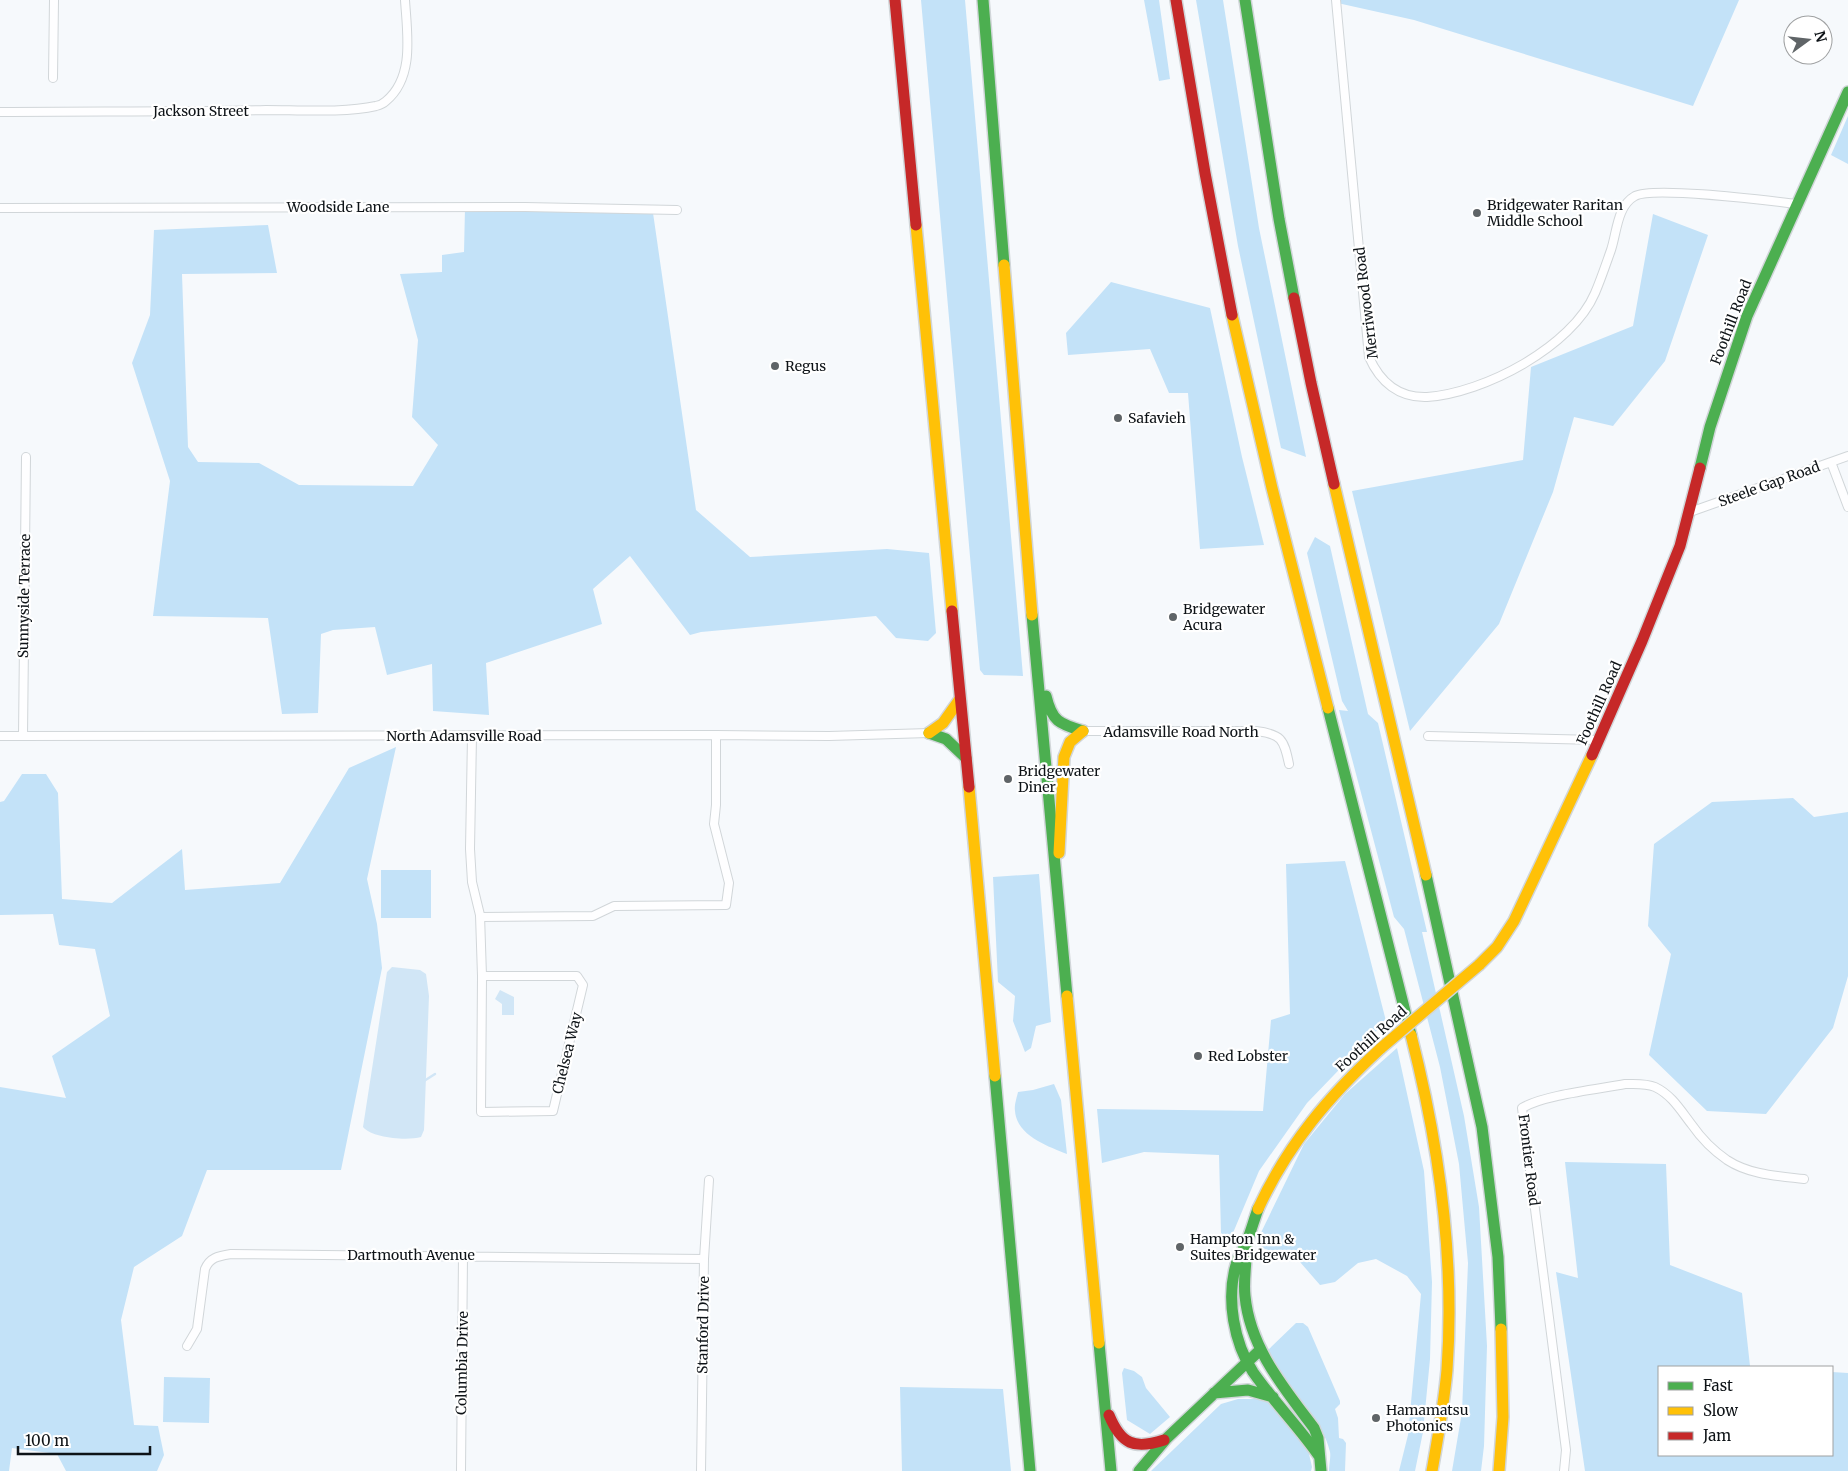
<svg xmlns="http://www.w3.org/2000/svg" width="1848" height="1471" font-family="Merriweather,serif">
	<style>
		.green { fill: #c3e2f8 }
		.water { fill: #d1e6f6 }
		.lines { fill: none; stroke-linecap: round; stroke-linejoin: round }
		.stream { stroke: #d1e6f6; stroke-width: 2.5 }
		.street-casing { stroke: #d1d6d9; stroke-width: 10 }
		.fast-casing { stroke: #d1d6d9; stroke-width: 14 }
		.slow-casing { stroke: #d1d6d9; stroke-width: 14 }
		.jam-casing { stroke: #d1d6d9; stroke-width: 14 }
		.street { stroke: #fefeff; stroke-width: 8 }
		.fast { stroke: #4caf50; stroke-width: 11 }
		.slow { stroke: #ffc107; stroke-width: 11 }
		.jam { stroke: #c62828; stroke-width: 11 }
		.slow-bridge-casing { stroke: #d1d6d9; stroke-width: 14; stroke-linecap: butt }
		.slow-bridge { stroke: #ffc107; stroke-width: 11 }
		.poi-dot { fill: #5f6467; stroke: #fff; stroke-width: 2 }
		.labels { text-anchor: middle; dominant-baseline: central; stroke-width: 4.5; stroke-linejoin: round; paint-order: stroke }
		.street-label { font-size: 14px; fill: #0e1317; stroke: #fff }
		.poi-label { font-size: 14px; fill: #0e1317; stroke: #fff; text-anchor: start }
	</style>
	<rect width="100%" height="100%" fill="#f6f9fc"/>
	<!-- green -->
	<path class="green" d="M921 0H965L1023 676 984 675 980 670Z
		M1144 0H1159L1170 79 1159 81Z
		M1196 0H1223L1259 228 1306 457 1281 448 1238 246Z
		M1333 0H1739L1693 106 1414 20 1333 2Z
		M1848 116V164L1831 155Z
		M652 206 696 510 750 557 887 549 929 553 936 633 928 641 896 638 876 616 701 632 690 635 630 556 593 589 602 624 486 663 489 715 433 711 432 664 387 675 375 627 333 630 321 634 318 713 282 714 268 618 153 616 170 481 132 363 150 315 154 230 268 225 277 273 182 274 188 447 198 462 259 463 299 485 413 486 438 445 412 417 418 340 400 274 442 272V255L464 252 465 208Z
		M1653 214 1708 235 1665 361 1613 426 1574 417 1553 492 1499 624 1410 731 1352 491 1523 460 1531 367 1633 326Z
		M1111 282 1210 308 1242 457 1264 545 1200 549 1188 393H1169L1150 349 1068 355 1066 333Z
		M1315 537 1330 546 1368 714 1378 723 1427 932H1422L1464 1116 1479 1207 1487 1346 1484 1446 1481 1471H1452L1462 1412 1468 1263 1459 1164 1440 1067 1404 929 1394 917 1339 710 1348 711 1342 701 1307 553Z
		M396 747 367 879 377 924 382 968 341 1170H207L182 1236 134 1267 121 1320 134 1425 158 1426 164 1455 157 1471H66L57 1454 12 1448 9 1471H0V1087L66 1098 52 1056 110 1016 95 949 59 945 53 914 0 915V802L4 801 22 774H46L58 793 62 899 112 903 182 849 185 890 280 883 349 768Z
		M1793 798 1814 817 1848 812V976L1833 1028 1766 1114 1707 1111 1649 1055 1671 954 1648 926 1654 844 1712 802Z
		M1345 861 1386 1021 1307 1103 1259 1171 1230 1240 1221 1233 1219 1155 1144 1152 1102 1163 1097 1109 1263 1111 1271 1020 1290 1014 1286 864Z
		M381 870H431V918H381Z
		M1039 874 1051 1022 1036 1026 1031 1048 1025 1052 1013 1021 1015 996 998 982 993 877Z
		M1397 1048 1424 1171 1432 1282 1430 1359 1423 1432 1415 1471H1399L1408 1435 1421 1294 1407 1276 1376 1259 1358 1263 1335 1282 1320 1285 1300 1262 1255 1245 1304 1144 1345 1094Z
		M1054 1084 1061 1100 1067 1154C1048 1146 1017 1136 1015 1111 1014 1105 1017 1097 1018 1092L1033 1090Z
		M1565 1162 1666 1164 1670 1265 1742 1293 1750 1366 1770 1367H1659V1455H1832V1372L1848 1373V1471H1585L1556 1272 1578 1278Z
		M1296 1323H1303L1308 1327 1340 1401V1404L1335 1409 1338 1418 1339 1438 1343 1439 1346 1443 1345 1471H1329C1329 1465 1331 1457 1330 1452 1323 1420 1290 1390 1272 1364L1274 1362 1268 1350Z
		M1124 1368 1134 1371 1142 1377 1146 1388 1170 1417 1150 1434 1127 1420 1122 1373Z
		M164 1377 210 1378 209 1423 163 1422Z
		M900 1387 1003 1389 1011 1471H902Z
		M1238 1399H1257L1274 1404 1307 1445 1312 1467 1311 1471H1151L1221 1404Z"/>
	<!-- water -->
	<path class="water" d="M392 967 420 970 426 974 429 996 424 1130 421 1137C407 1141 372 1138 363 1127L387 972Z
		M500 990 514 997V1015H502V1004L495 999Z"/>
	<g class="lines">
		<!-- stream -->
		<path class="stream" d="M424 1081 435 1074"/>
		<defs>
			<path id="street" d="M1336 0 1369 357C1380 382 1399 398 1427 397 1484 393 1572 347 1595 293 1601 279 1606 264 1611 250 1617 232 1617 206 1635 196 1654 186 1770 201 1797 204
				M53 78 54 0
				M0 112C89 111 178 112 266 110 299 110 345 113 376 106 380 105 384 103 386 101 415 77 407 33 405 0
				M0 208 525 207 677 210
				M1831 462 1848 507
				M1690 512 1848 456
				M1083 731H1256C1281 734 1284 739 1289 764
				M0 736 716 735 829 736 929 733
				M23 736 26 457
				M472 736 470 849 472 882 480 915 482 976
				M1428 736 1598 740
				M480 917 593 916 614 906 726 905 729 883 714 824 716 805V735
				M482 976H577L583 985 553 1111 481 1112Z
				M187 1346 197 1329 205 1269C210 1257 219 1256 231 1254L704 1259
				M461 1471 463 1256
				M701 1471 704 1259 709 1180
				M1564 1471 1566 1450 1522 1108C1543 1095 1599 1089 1625 1084 1635 1084 1646 1083 1655 1087 1672 1095 1681 1111 1692 1125 1701 1138 1714 1151 1727 1160 1750 1175 1778 1176 1804 1179"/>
			<path id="fast" d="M983 0 1004 265
				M1245 0 1279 219 1294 298
				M1700 468 1710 427 1747 316 1848 92
				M1032 615 1067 996
				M1046 696C1052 721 1059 724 1083 731
				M1328 708 1411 1035
				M929 733 946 739 966 758
				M1426 875 1482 1127 1498 1257 1501 1329
				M995 1076 1030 1471
				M1258 1209C1254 1220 1251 1231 1247 1241 1244 1250 1238 1256 1236 1265 1226 1299 1234 1343 1253 1372 1273 1401 1299 1427 1319 1456
				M1246 1246C1247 1263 1243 1280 1245 1296 1250 1348 1284 1388 1314 1428L1318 1438 1321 1471
				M1099 1343 1111 1471
				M1214 1393 1248 1390 1273 1397
				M1139 1471 1167 1438 1259 1351"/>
			<path id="slow" d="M916 225 952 611
				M1004 265 1032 615
				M1232 315 1272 488 1328 708
				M1334 484 1426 875
				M929 733 943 723 960 699
				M969 787 995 1076
				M1059 853 1064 757 1070 742 1083 731
				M1479 965 1497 947 1514 921 1592 755
				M1067 996 1099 1343
				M1411 1035C1439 1144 1455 1257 1447 1370 1444 1404 1438 1437 1432 1471
				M1258 1209C1288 1144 1329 1096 1381 1048
				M1499 1471 1503 1417 1501 1329"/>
			<path id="jam" d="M895 0 916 225
				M1176 0 1205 173 1232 315
				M1294 298 1311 383 1334 484
				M952 611 969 787
				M1592 755 1642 641 1680 546 1700 468
				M1109 1415C1121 1444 1134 1450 1164 1440"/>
		</defs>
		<!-- street casing -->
		<use href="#street" class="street-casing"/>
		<!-- fast casing -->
		<use href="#fast" class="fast-casing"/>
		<!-- slow casing -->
		<use href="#slow" class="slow-casing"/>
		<!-- jam casing -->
		<use href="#jam" class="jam-casing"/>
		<!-- street -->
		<use href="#street" class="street"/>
		<!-- fast -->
		<use href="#fast" class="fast"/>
		<!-- slow -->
		<use href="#slow" class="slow"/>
		<!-- jam -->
		<use href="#jam" class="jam"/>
		<defs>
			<path id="slow-bridge" d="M1381 1048 1479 965"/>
		</defs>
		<!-- slow-bridge casing -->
		<use href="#slow-bridge" class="slow-bridge-casing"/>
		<!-- slow-bridge -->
		<use href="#slow-bridge" class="slow-bridge"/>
	</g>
	<!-- markers -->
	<g class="poi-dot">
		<circle cx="1477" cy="213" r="5"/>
		<circle cx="775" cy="366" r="5"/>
		<circle cx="1118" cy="418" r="5"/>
		<circle cx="1173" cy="617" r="5"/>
		<circle cx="1008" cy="779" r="5"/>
		<circle cx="1198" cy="1056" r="5"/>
		<circle cx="1180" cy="1247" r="5"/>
		<circle cx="1376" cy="1418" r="5"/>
	</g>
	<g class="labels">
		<!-- street labels -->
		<g class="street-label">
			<text x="201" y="111">Jackson Street</text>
			<text x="338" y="207">Woodside Lane</text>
			<text transform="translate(1366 303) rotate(-97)">Merriwood Road</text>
			<text transform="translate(1731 322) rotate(-69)">Foothill Road</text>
			<text transform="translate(1769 484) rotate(-20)">Steele Gap Road</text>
			<text transform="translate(24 596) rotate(-89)">Sunnyside Terrace</text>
			<text transform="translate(1599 703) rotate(-66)">Foothill Road</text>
			<text x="1181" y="732">Adamsville Road North</text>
			<text x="464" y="736">North Adamsville Road</text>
			<text transform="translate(1371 1039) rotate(-42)">Foothill Road</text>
			<text transform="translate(567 1053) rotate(-76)">Chelsea Way</text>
			<text transform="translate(1529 1160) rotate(83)">Frontier Road</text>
			<text x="411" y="1255">Dartmouth Avenue</text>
			<text transform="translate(703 1325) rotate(-89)">Stanford Drive</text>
			<text transform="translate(462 1363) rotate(-89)">Columbia Drive</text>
		</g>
		<!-- poi labels -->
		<g class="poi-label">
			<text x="1487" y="205">Bridgewater Raritan<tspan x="1487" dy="16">Middle School</tspan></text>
			<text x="785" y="366">Regus</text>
			<text x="1128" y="418">Safavieh</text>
			<text x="1183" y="609">Bridgewater<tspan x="1183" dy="16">Acura</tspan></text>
			<text x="1018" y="771">Bridgewater<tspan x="1018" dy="16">Diner</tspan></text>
			<text x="1208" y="1056">Red Lobster</text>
			<text x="1190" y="1239">Hampton Inn &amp;<tspan x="1190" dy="16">Suites Bridgewater</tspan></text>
			<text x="1386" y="1410">Hamamatsu<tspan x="1386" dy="16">Photonics</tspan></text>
		</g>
	</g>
	<!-- legend -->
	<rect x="1658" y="1366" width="175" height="90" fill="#ffffff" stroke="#9fa1a2"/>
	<rect x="1668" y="1382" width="25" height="8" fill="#4caf50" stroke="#9fa1a2"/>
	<text x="1703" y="1391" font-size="15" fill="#0e1317">Fast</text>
	<rect x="1668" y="1407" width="25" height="8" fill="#ffc107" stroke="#9fa1a2"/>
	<text x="1703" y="1416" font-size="15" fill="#0e1317">Slow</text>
	<rect x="1668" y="1432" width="25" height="8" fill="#c62828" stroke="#9fa1a2"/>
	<text x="1703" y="1441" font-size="15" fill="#0e1317">Jam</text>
	<!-- north arrow -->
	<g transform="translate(1808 40) rotate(75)"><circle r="24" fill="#ffffff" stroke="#9fa1a2"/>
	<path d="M0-4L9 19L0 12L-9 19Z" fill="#5f6467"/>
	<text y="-8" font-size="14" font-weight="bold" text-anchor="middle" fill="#0e1317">N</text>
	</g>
	<!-- scale -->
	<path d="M18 1446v8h132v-8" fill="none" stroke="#0e1317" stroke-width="2.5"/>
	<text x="25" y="1446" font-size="15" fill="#0e1317" stroke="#ffffff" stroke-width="4" paint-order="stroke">100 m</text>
</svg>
